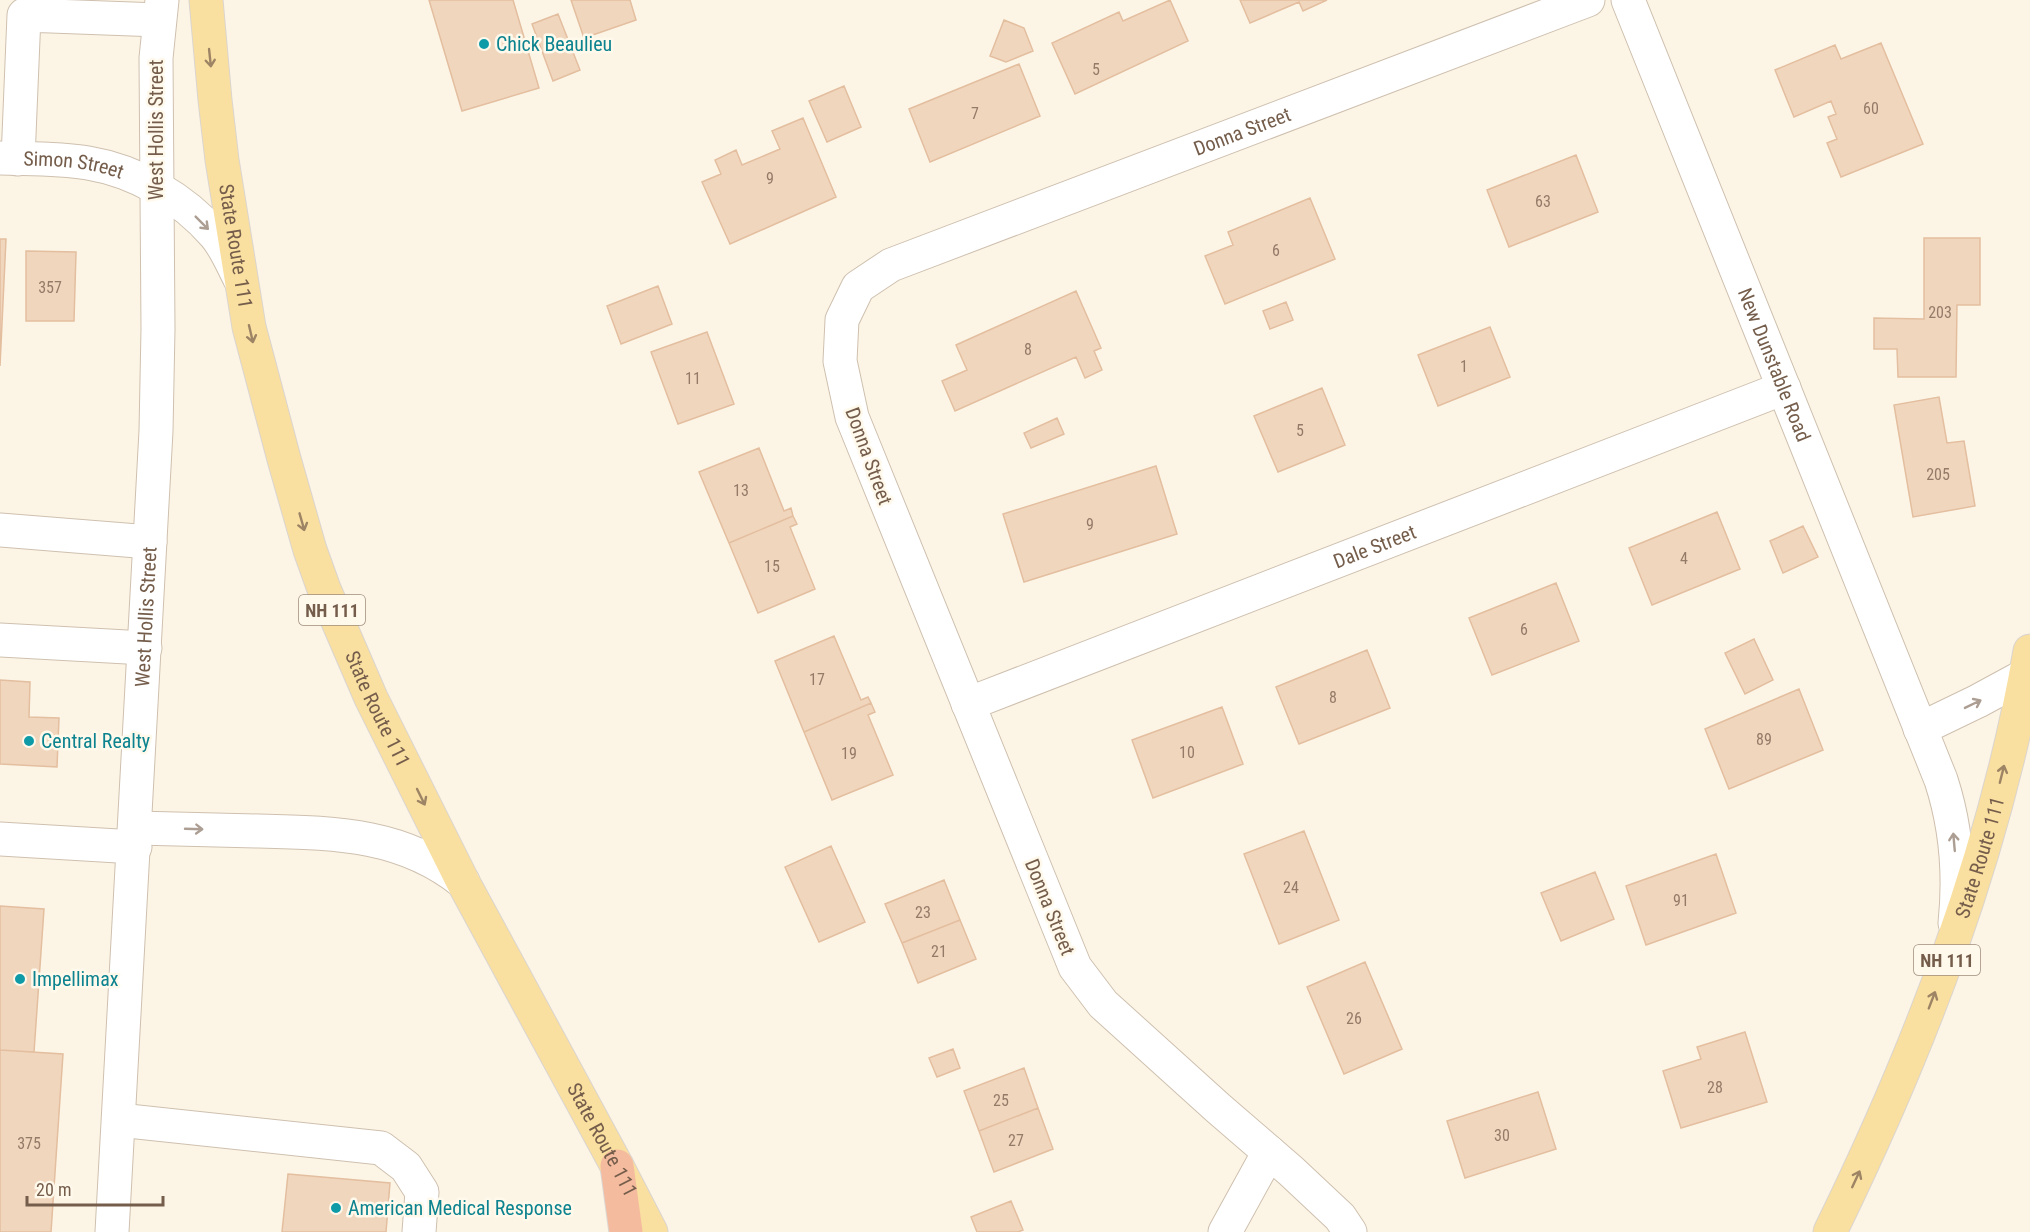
<svg xmlns="http://www.w3.org/2000/svg" width="2030" height="1232" font-family="'Roboto Condensed',sans-serif">
	<style>
		.building { fill: #f1d6be; stroke: #e3be9f; stroke-width: 1.5 }
		.lines { fill: none; stroke-linecap: round; stroke-linejoin: round }
		.minor-casing { stroke: #cfc0af; stroke-width: 35 }
		.major-casing { stroke: #dbd5d0; stroke-width: 35 }
		.highway-casing { stroke: #dbd5d0; stroke-width: 35 }
		.minor { stroke: #fff; stroke-width: 33 }
		.major { stroke: #f9dfa0; stroke-width: 33 }
		.highway { stroke: #f5bb9e; stroke-width: 33 }
		.oneway { stroke: #9d8464 }
		.oneway2 { stroke: #ac9e93 }
		.culture-dot { fill: #0f9aa8; stroke: #fff9ec; stroke-width: 2 }
		.labels { text-anchor: middle; dominant-baseline: central; stroke-width: 5; stroke-linejoin: round; paint-order: stroke }
		.number-label { font-size: 16px; fill: #947b68 }
		.shield { fill: #fff9ec; stroke: #9e8c7b; stroke-width: 1.5 }
		.shield-label { font-size: 18px; font-weight: bold; fill: #755d4b }
		.culture-label { font-size: 20px; fill: #0d838f; stroke: #fff9ec; text-anchor: start }
		.street-label { font-size: 20px; fill: #755d4b; stroke: #fff9ec }
	</style>
	<rect width="100%" height="100%" fill="#fcf5e6"/>
	<!-- building -->
	<path class="building" d="M429 0H513L539 88 462 111Z
		M571 0H630L636 20 584 38Z
		M1170 0 1188 41 1075 94 1052 43 1119 12 1123 21Z
		M1240 0H1327L1303 11 1299 2 1250 23Z
		M558 14 580 70 553 81 532 24Z
		M1004 20 1024 28 1033 51 1006 62 990 56Z
		M1881 43 1923 144 1841 177 1827 143 1837 139 1828 117 1836 114 1831 101 1794 117 1775 70 1835 45 1841 59Z
		M1019 64 1040 116 930 162 909 109Z
		M844 86 861 127 827 142 809 101Z
		M803 118 836 197 730 244 702 182 721 174 715 160 736 150 742 165 780 149 772 131Z
		M1576 155 1598 212 1509 247 1487 190Z
		M1310 198 1335 259 1225 304 1205 256 1233 245 1228 232Z
		M1924 238H1980V305H1957L1956 377H1898L1897 349H1874V318L1924 319Z
		M0 239H6L0 366Z
		M26 251 76 252 74 321H26Z
		M658 286 672 324 621 344 607 306Z
		M1076 291 1101 348 1094 351 1102 370 1085 378 1076 357 955 411 942 381 967 370 956 345Z
		M1286 302 1293 320 1270 329 1263 311Z
		M1490 327 1510 377 1438 406 1418 355Z
		M707 332 734 404 678 424 651 352Z
		M1322 388 1345 445 1278 472 1254 416Z
		M1939 397 1947 443 1964 441 1975 506 1913 517 1894 405Z
		M1057 418 1064 434 1031 448 1024 433Z
		M759 448 784 511 791 508 793 516 729 543 699 472Z
		M1156 466 1177 534 1024 582 1003 514Z
		M1717 512 1740 569 1652 605 1629 548Z
		M793 516 797 524 790 527 815 589 758 613 729 543Z
		M1803 526 1818 557 1783 573 1770 541Z
		M1556 583 1579 641 1492 675 1469 618Z
		M834 636 861 700 868 697 871 703 804 732 775 661Z
		M1754 639 1773 680 1745 694 1725 653Z
		M1367 650 1390 708 1299 744 1276 687Z
		M0 680 30 682 29 717 59 718 57 767 0 764Z
		M1799 689 1823 750 1729 789 1705 729Z
		M871 703 875 712 868 715 893 775 832 800 804 732Z
		M1222 707 1243 764 1153 798 1132 740Z
		M1304 831 1339 920 1279 944 1244 854Z
		M831 846 865 922 819 942 785 867Z
		M1716 854 1736 913 1646 945 1626 886Z
		M1595 872 1614 919 1561 941 1541 893Z
		M944 880 960 920 902 943 885 904Z
		M0 906 44 909 34 1052 0 1050Z
		M960 920 976 959 918 983 902 943Z
		M1365 962 1402 1049 1344 1074 1307 987Z
		M1745 1032 1767 1102 1681 1128 1663 1071 1701 1059 1697 1047Z
		M953 1049 960 1068 937 1077 929 1058Z
		M0 1050 63 1054 51 1232H0Z
		M1024 1068 1038 1108 979 1131 964 1091Z
		M1538 1092 1556 1149 1465 1178 1447 1121Z
		M1038 1108 1053 1149 994 1172 979 1131Z
		M288 1174 390 1183 386 1232H282Z
		M1011 1201 1023 1230 1018 1232H977L971 1217Z"/>
	<g class="lines">
		<defs>
			<g id="minor">
				<path id="s1" d="M1628 0 1941 780C1956 826 1960 875 1955 923"/>
				<path id="s2" d="M0 158C29 159 59 158 88 163 136 171 183 198 215 235 226 248 232 264 240 279"/>
				<path d="M18 159 24 15 159 20"/>
				<path d="M0 530 150 542"/>
				<path d="M0 640 145 648"/>
				<path id="s3" d="M968 704 1784 388"/>
				<path d="M1920 729 1978 701 2026 675"/>
				<path d="M136 828C177 829 218 830 259 831 333 833 402 833 463 882"/>
				<path d="M0 839 135 847"/>
				<path d="M119 1120 381 1148 406 1167 422 1192 419 1232"/>
				<path id="s4" d="M112 1232 156 431 158 329 156 58 162 0"/>
				<path d="M1225 1232 1269 1152"/>
				<path id="s5" d="M1350 1232 1340 1217 1291 1171 1218 1108 1103 1004 1075 967 852 417 840 361 842 320 858 287 891 265 1588 0"/>
			</g>
			<g id="major">
				<path id="s6" d="M206 0 215 100 222 160 249 327 284 459 310 550 324 589 371 698 463 882 617 1166 651 1232"/>
				<path id="s7" d="M1830 1232C1920 1048 1995 854 2030 651"/>
			</g>
			<path id="highway" d="M617 1166 626 1232"/>
		</defs>
		<!-- minor casing -->
		<use href="#minor" class="minor-casing"/>
		<!-- major casing -->
		<use href="#major" class="major-casing"/>
		<!-- highway casing -->
		<use href="#highway" class="highway-casing"/>
		<!-- minor -->
		<use href="#minor" class="minor"/>
		<!-- major -->
		<use href="#major" class="major"/>
		<!-- highway -->
		<use href="#highway" class="highway"/>
	</g>
	<!-- one-way arrows -->
	<defs><path id="oneway-shaft" d="M-6 0H5M1.5-3L5.5 0L1.5 3" fill="none" stroke-width="1.6" stroke-linecap="round" stroke-linejoin="round" transform="scale(1.5)"/></defs>
	<g class="oneway">
		<use href="#oneway-shaft" transform="translate(210 58) rotate(84)"/>
		<use href="#oneway-shaft" transform="translate(251 334) rotate(77)"/>
		<use href="#oneway-shaft" transform="translate(302 522) rotate(74)"/>
		<use href="#oneway-shaft" transform="translate(2002 774) rotate(-76)"/>
		<use href="#oneway-shaft" transform="translate(421 797) rotate(64)"/>
		<use href="#oneway-shaft" transform="translate(1932 1000) rotate(-69)"/>
		<use href="#oneway-shaft" transform="translate(1856 1179) rotate(-65)"/>
	</g>
	<g class="oneway2">
		<use href="#oneway-shaft" transform="translate(202 223) rotate(45)"/>
		<use href="#oneway-shaft" transform="translate(1973 704) rotate(-26)"/>
		<use href="#oneway-shaft" transform="translate(194 829) rotate(2)"/>
		<use href="#oneway-shaft" transform="translate(1954 842) rotate(-95)"/>
	</g>
	<!-- markers -->
	<g class="culture-dot">
		<circle cx="484" cy="44" r="6"/>
		<circle cx="29" cy="741" r="6"/>
		<circle cx="20" cy="979" r="6"/>
		<circle cx="336" cy="1208" r="6"/>
	</g>
	<g class="labels">
		<!-- number labels -->
		<g class="number-label">
			<text x="1096" y="69">5</text>
			<text x="1871" y="108">60</text>
			<text x="975" y="113">7</text>
			<text x="770" y="178">9</text>
			<text x="1543" y="201">63</text>
			<text x="1276" y="250">6</text>
			<text x="50" y="287">357</text>
			<text x="1940" y="312">203</text>
			<text x="1028" y="349">8</text>
			<text x="1464" y="366">1</text>
			<text x="693" y="378">11</text>
			<text x="1300" y="430">5</text>
			<text x="1938" y="474">205</text>
			<text x="741" y="490">13</text>
			<text x="1090" y="524">9</text>
			<text x="1684" y="558">4</text>
			<text x="772" y="566">15</text>
			<text x="1524" y="629">6</text>
			<text x="817" y="679">17</text>
			<text x="1333" y="697">8</text>
			<text x="1764" y="739">89</text>
			<text x="1187" y="752">10</text>
			<text x="849" y="753">19</text>
			<text x="1291" y="887">24</text>
			<text x="1681" y="900">91</text>
			<text x="923" y="912">23</text>
			<text x="939" y="951">21</text>
			<text x="1354" y="1018">26</text>
			<text x="1715" y="1087">28</text>
			<text x="1001" y="1100">25</text>
			<text x="1502" y="1135">30</text>
			<text x="1016" y="1140">27</text>
			<text x="29" y="1143">375</text>
		</g>
		<!-- shield labels -->
		<g class="shield">
			<rect x="299" y="595" width="66" height="30" rx="4.5"/>
			<rect x="1914" y="945" width="66" height="30" rx="4.5"/>
		</g>
		<g class="shield-label">
			<text x="332" y="610">NH 111</text>
			<text x="1947" y="960">NH 111</text>
		</g>
		<!-- culture labels -->
		<g class="culture-label">
			<text x="496" y="44">Chick Beaulieu</text>
			<text x="41" y="741">Central Realty</text>
			<text x="32" y="979">Impellimax</text>
			<text x="348" y="1208">American Medical Response</text>
		</g>
		<!-- street labels -->
		<g class="street-label">
			<text transform="translate(156 130) rotate(-90)">West Hollis Street</text>
			<text stroke="none"><textPath href="#s5" startOffset="1527">Donna Street</textPath></text>
			<text stroke="none"><textPath href="#s2" startOffset="74">Simon Street</textPath></text>
			<text stroke="none"><textPath href="#s6" startOffset="248">State Route 111</textPath></text>
			<text stroke="none"><textPath href="#s1" startOffset="393">New Dunstable Road</textPath></text>
			<text transform="translate(869 456) rotate(70)">Donna Street</text>
			<text stroke="none"><textPath href="#s3" startOffset="436">Dale Street</textPath></text>
			<text stroke="none"><textPath href="#s4" startOffset="616">West Hollis Street</textPath></text>
			<text stroke="none"><textPath href="#s6" startOffset="734">State Route 111</textPath></text>
			<text stroke="none"><textPath href="#s7" startOffset="404">State Route 111</textPath></text>
			<text transform="translate(1050 907) rotate(68)">Donna Street</text>
			<text stroke="none"><textPath href="#s6" startOffset="1220">State Route 111</textPath></text>
		</g>
	</g>
	<!-- scale -->
	<path d="M27 1196v9h136v-9" fill="none" stroke="#755d4b" stroke-width="3"/>
	<text x="36" y="1196" font-size="18" fill="#755d4b" stroke="#fff9ec" stroke-width="4.5" paint-order="stroke">20 m</text>
</svg>
